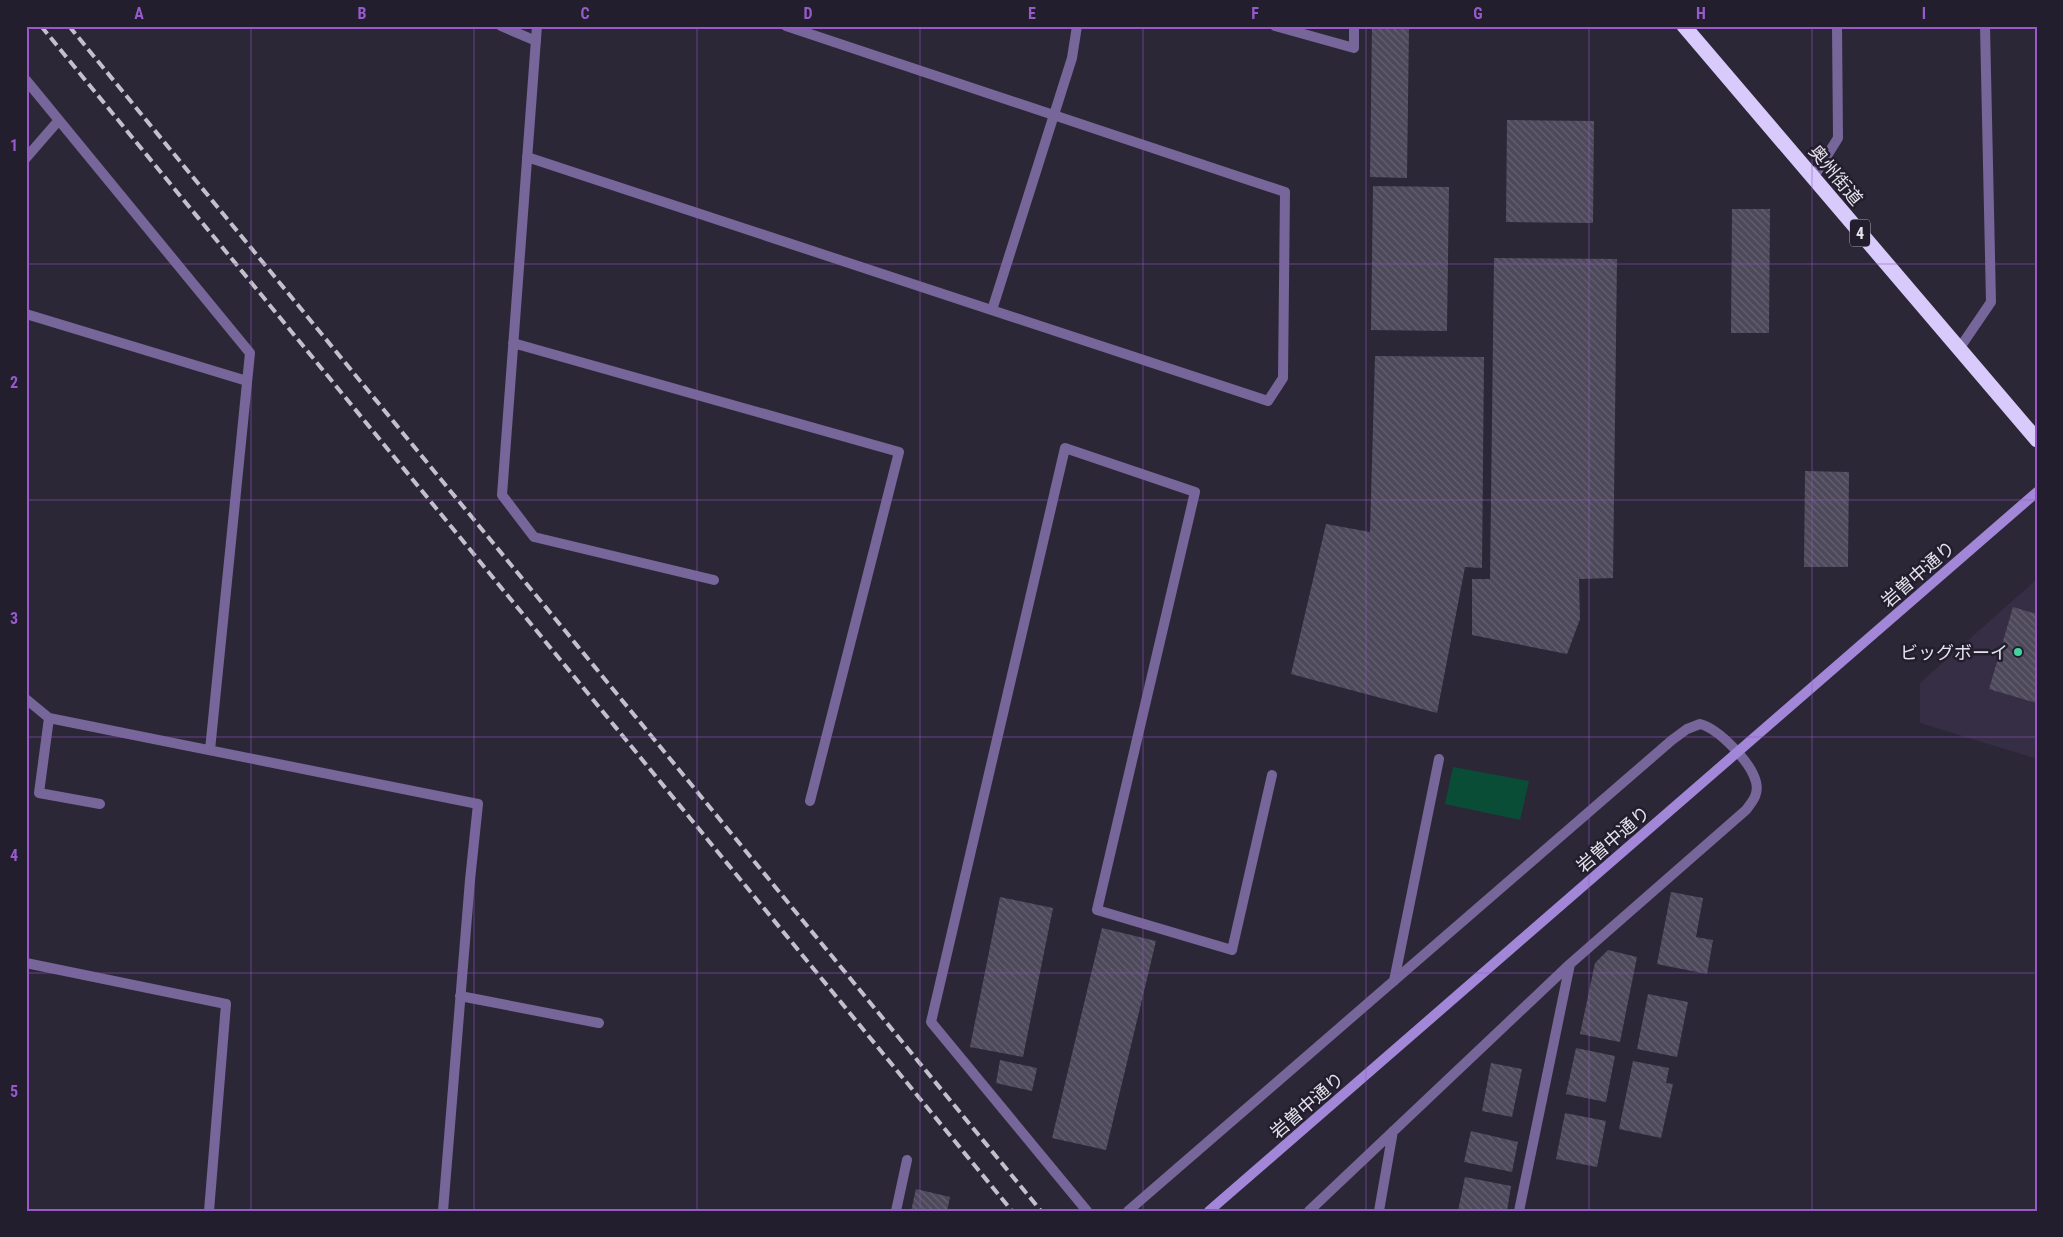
<svg xmlns="http://www.w3.org/2000/svg" width="2063" height="1237" font-family="'Roboto Condensed','Noto Sans JP',sans-serif">
	<style>
		.built { fill: #352e44 }
		.park { fill: #094d37 }
		.building { fill: url(#building-back-hatch) }
		.lines { fill: none; stroke-linecap: round; stroke-linejoin: round }
		.street { stroke: #769; stroke-width: 10 }
		.secondary { stroke: #a287d9; stroke-width: 10 }
		.highway { stroke: #d9cafc; stroke-width: 15 }
		.rail { stroke: #c3c0cb; stroke-width: 4; stroke-dasharray: 10 5; stroke-linecap: butt }
		.grid { fill: none; stroke: #965aca; stroke-width: 1; stroke-opacity: 0.55 }
		.poi-dot { fill: #43d4a0; stroke: #221e2d; stroke-width: 2 }
		.labels { text-anchor: middle; dominant-baseline: central; stroke-width: 5; stroke-linejoin: round; paint-order: stroke }
		.shield { fill: #221e2d; stroke: #aaa7b3; stroke-width: 1 }
		.shield-label { font-size: 16px; font-weight: bold; fill: #e5e2ec }
		.street-label { font-size: 18px; fill: #e5e2ec; stroke: #221e2d }
		.poi-label { font-size: 18px; fill: #e5e2ec; stroke: #221e2d; text-anchor: end }
		.neatline { fill: none; stroke: #965aca; stroke-width: 2 }
		.grid-label { font-size: 16px; text-anchor: middle; font-weight: bold; fill: #965aca }
	</style>
	<defs>
		<pattern id="building-back-hatch" width="6" height="6" patternUnits="userSpaceOnUse" patternTransform="scale(1.25)"><rect width="6" height="6" fill="#4d485a"/><path d="M-1 5l2 2M0 0l6 6M5-1l2 2" fill="none" stroke="#666272"/></pattern>
	</defs>
	<rect width="100%" height="100%" fill="#2c2737"/>
	<!-- built -->
	<path class="built" d="M2037 579V759L1920 723V683Z"/>
	<!-- park -->
	<path class="park" d="M1453 767 1529 781 1520 820 1445 804Z"/>
	<!-- building -->
	<path class="building" d="M1372 26H1409L1407 178 1370 177Z
		M1507 120 1594 121 1593 223 1506 222Z
		M1373 186 1449 187 1447 331 1371 330Z
		M1732 209H1770L1769 333H1731Z
		M1494 258 1617 259 1613 578 1579 579 1580 619 1567 654 1472 635V579H1490Z
		M1375 356 1484 357 1482 568 1465 567 1437 713 1291 674 1326 524 1370 532Z
		M1805 471 1849 472 1848 567H1804Z
		M2013 607 2037 614V703L1989 689Z
		M1671 892 1703 898 1696 937 1713 940 1707 974 1657 964Z
		M1000 897 1053 908 1023 1057 970 1047Z
		M1102 928 1156 941 1106 1150 1052 1138Z
		M1608 950 1637 957 1620 1042 1580 1034 1595 963Z
		M1648 994 1688 1002 1677 1057 1637 1049Z
		M1576 1048 1615 1056 1606 1102 1566 1094Z
		M1000 1060 1037 1068 1032 1091 996 1083Z
		M1633 1061 1669 1068 1666 1083 1673 1084 1661 1138 1619 1129Z
		M1491 1063 1522 1069 1512 1117 1482 1111Z
		M1565 1113 1606 1121 1597 1167 1556 1159Z
		M1471 1131 1518 1142 1512 1172 1464 1162Z
		M1465 1177 1511 1186 1507 1211H1458Z
		M916 1189 950 1197 947 1211H911Z"/>
	<g class="lines">
		<!-- street -->
		<path class="street" d="M501 26 536 41
			M537 26 502 495 534 537 714 580
			M1275 26 1354 48V26
			M26 80 250 353 210 750
			M527 157 1268 401 1283 378 1285 192 786 26
			M26 158 59 120
			M1813 178 1838 138 1837 26
			M992 310 1072 58 1077 26
			M26 314 247 381
			M513 343 899 452 810 801
			M1959 349 1991 302 1985 26
			M26 699 49 718 478 804 470 880 443 1211
			M49 718 39 793 100 804
			M26 963 226 1004 209 1211
			M1394 981 1439 759
			M460 996 599 1023
			M896 1211 907 1160
			M1087 1211 931 1022 1065 448 1195 492 1097 910 1232 950 1272 775
			M1128 1211 1672 740 1687 729 1700 724C1719 729 1751 762 1756 782 1759 794 1753 801 1746 810L1570 964 1309 1211
			M1379 1211 1393 1131
			M1519 1211 1570 964"/>
		<!-- secondary -->
		<path class="secondary" d="M1209 1211 2037 492"/>
		<!-- highway -->
		<path class="highway" d="M1684 26 2037 440"/>
		<!-- rail -->
		<path class="rail" d="M41 26 1012 1211
			M69 26 1041 1211"/>
	</g>
	<!-- grid -->
	<path class="grid" d="M251 26V1211M474 26V1211M697 26V1211M920 26V1211M1143 26V1211M1366 26V1211M1589 26V1211M1812 26V1211M26 264H2037M26 500H2037M26 737H2037M26 973H2037"/>
	<!-- markers -->
	<circle class="poi-dot" cx="2018" cy="652" r="5"/>
	<g class="labels">
		<!-- shield labels -->
		<rect class="shield" x="1850" y="219.5" width="20" height="27" rx="4"/>
		<g class="shield-label">
			<text x="1860" y="233">4</text>
		</g>
		<!-- street labels -->
		<g class="street-label">
			<text transform="translate(1836 175) rotate(50)">奥州街道</text>
			<text transform="translate(1918 574) rotate(-41)">岩曽中通り</text>
			<text transform="translate(1613 839) rotate(-41)">岩曽中通り</text>
			<text transform="translate(1307 1105) rotate(-41)">岩曽中通り</text>
		</g>
		<!-- poi labels -->
		<g class="poi-label">
			<text x="2008" y="652">ビッグボーイ</text>
		</g>
	</g>
	<!-- border -->
	<rect width="2063" height="1237" fill="none" stroke="#221e2d" stroke-width="55"/>
	<rect x="28" y="28" width="2008" height="1182" class="neatline"/>
	<g class="grid-label">
		<text x="139" y="19">A</text>
		<text x="362" y="19">B</text>
		<text x="585" y="19">C</text>
		<text x="808" y="19">D</text>
		<text x="1032" y="19">E</text>
		<text x="1255" y="19">F</text>
		<text x="1478" y="19">G</text>
		<text x="1701" y="19">H</text>
		<text x="1924" y="19">I</text>
		<text x="14" y="151">1</text>
		<text x="14" y="388">2</text>
		<text x="14" y="624">3</text>
		<text x="14" y="861">4</text>
		<text x="14" y="1097">5</text>
	</g>
</svg>
